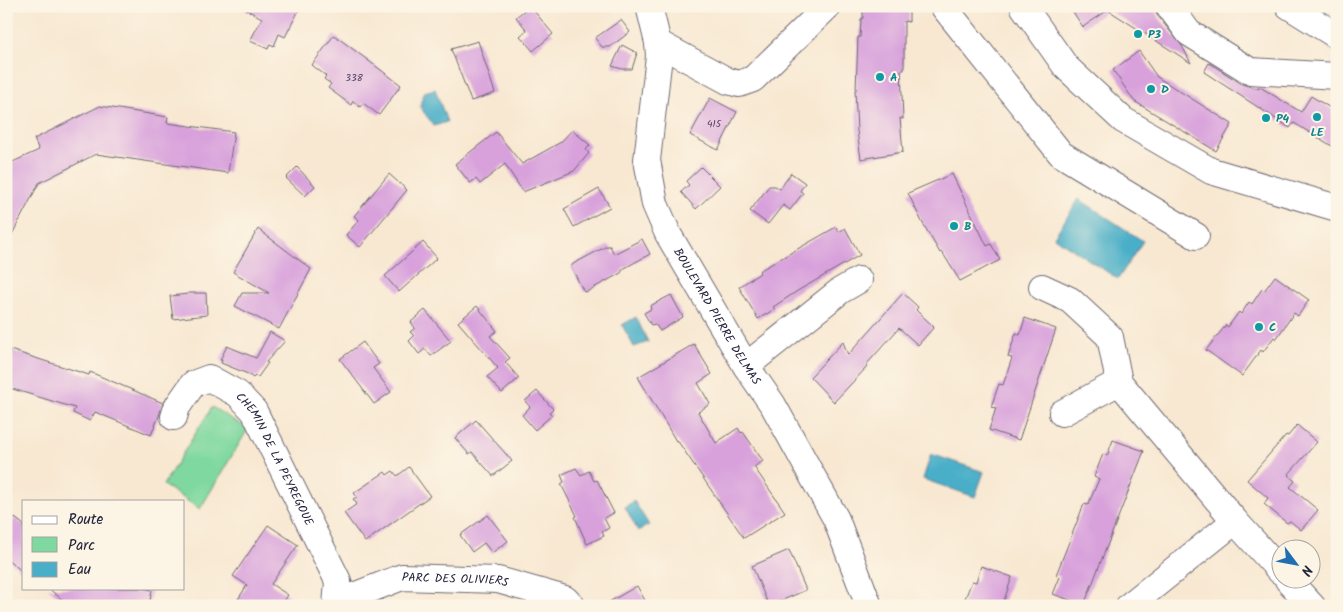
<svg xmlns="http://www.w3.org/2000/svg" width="1343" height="612" font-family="Kalam,sans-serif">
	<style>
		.green { fill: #7ed89f; stroke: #507d6d }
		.water { fill: #49afc8; stroke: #366882 }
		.building { fill: #d8a1dc }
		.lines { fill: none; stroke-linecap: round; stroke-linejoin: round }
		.minor-casing { stroke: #6d6770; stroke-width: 28 }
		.minor { stroke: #fff; stroke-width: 26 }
		.culture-dot { fill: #0f9aa8; stroke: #fcf5e5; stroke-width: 2 }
		.labels { text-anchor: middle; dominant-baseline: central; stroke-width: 4; stroke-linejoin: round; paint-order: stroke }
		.number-label { font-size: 10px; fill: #504263 }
		.culture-label { font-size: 12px; font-weight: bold; fill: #0d838f; stroke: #fcf5e5; text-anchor: start }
		.street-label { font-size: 12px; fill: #22223b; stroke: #fcf5e5 }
	</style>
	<rect width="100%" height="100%" fill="#fcf5e5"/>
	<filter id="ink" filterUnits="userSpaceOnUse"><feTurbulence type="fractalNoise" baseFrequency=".02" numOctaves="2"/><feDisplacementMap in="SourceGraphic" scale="10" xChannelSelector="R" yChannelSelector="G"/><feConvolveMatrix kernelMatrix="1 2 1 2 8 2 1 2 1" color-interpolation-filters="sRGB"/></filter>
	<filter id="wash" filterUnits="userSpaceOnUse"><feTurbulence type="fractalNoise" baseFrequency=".0096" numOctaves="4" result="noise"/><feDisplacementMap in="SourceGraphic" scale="20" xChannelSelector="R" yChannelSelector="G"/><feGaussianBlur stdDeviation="1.12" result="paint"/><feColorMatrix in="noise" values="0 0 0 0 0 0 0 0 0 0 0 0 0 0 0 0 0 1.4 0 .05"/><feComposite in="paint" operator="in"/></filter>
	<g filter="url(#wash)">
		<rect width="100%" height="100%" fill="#f8e8d2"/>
		<!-- green -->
		<path class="green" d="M212 407 248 429 200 509 163 485Z"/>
		<!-- water -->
		<path class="water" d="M435 89 447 122 434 126 420 107 424 92Z
			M1079 199 1143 241 1118 279 1054 237Z
			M636 317 648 342 634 347 622 325Z
			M931 454 984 472 975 497 923 479Z
			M634 501 649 525 638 531 625 507Z"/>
		<g id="blocks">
			<!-- building -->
			<path class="building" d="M239 6H301L285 37 279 34 274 46 270 44 268 49 250 41 262 18Z
				M530 6 553 34 533 51 520 36 527 30 516 17Z
				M863 6H909V22L904 21V70H901L903 119 900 118 903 152 861 159 857 131 855 90H856L858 37H860L861 19 863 18Z
				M1069 6H1154L1157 15 1182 46 1191 63 1108 10 1083 27Z
				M621 20 630 32 610 47H602L595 38Z
				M334 35 401 85 379 115 363 103 360 107 353 101 351 105 328 88 331 84 324 79 326 76 312 65Z
				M478 41 495 93 471 101 451 49Z
				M622 45 637 53 632 69H622L612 66Z
				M1139 51 1157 77 1232 124 1216 151 1134 101 1113 70Z
				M1209 63 1242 84 1255 88 1260 87 1301 112 1311 96 1337 112V149L1294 123 1290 128 1204 72Z
				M710 98 737 112 718 150 690 135Z
				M100 106 168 117 167 123 234 132 228 173 96 154 39 183 6 246V165L39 150 34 139Z
				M572 130 590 145 586 150 589 153 574 171 523 192 505 164 480 184 476 179 470 183 455 164 496 132 522 164 561 142Z
				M297 167 315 186 305 196 286 178Z
				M701 167 720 186 696 209 681 192 689 185 686 181Z
				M791 173 805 183 800 191 803 193 790 210 783 205 768 224 750 211 769 186H775L780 189Z
				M389 174 407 190 360 247 346 235 359 220 354 216Z
				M952 174 987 246 991 244 1000 260 960 281 942 252 940 253 922 222 908 193Z
				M599 189 610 207 574 227 564 209Z
				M836 227 839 232 845 228 860 255 799 290 773 307 775 309 758 319 739 287 760 273 759 271Z
				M258 229 311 269 279 329 235 306 242 293H269L233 272Z
				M642 239 650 254 623 269 621 273 588 291 584 292 571 267 573 264 607 246H610L614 254Z
				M423 242 437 258 399 292 385 276Z
				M1275 276 1309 300 1298 316 1294 313 1276 339 1274 337 1263 352 1261 350 1242 376 1206 350 1226 325 1228 327 1239 312 1241 314 1249 302 1252 304 1262 289 1264 291Z
				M188 293H206L207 315 173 319 170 296 188 294Z
				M903 293 918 307 916 310 934 327 918 345 899 328 866 365 867 367 834 402 810 377 843 342 848 355Z
				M671 295 683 317 660 331 655 324 651 325 644 313 651 309 650 306Z
				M477 306 497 331 490 336 510 358 505 362 519 378 502 393 487 377 498 368 458 322Z
				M425 310 451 341 431 356 425 349 419 354 409 341 414 336 410 332 415 328 411 322Z
				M1025 318 1056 329 1019 440 989 430 996 408 991 407 999 384 1003 385 1012 358 1008 357 1016 333 1020 335Z
				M270 332 285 341 266 362 268 363 258 377 255 376 253 378 248 374 221 363 222 360H220L227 346 256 358Z
				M363 342 379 364 373 368 391 392 374 404 340 359Z
				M694 344 712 374 698 383 710 404 698 412 716 443 738 428 741 433 743 432 763 461 754 467 785 512 744 538 677 440 676 441 638 377Z
				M10 350 89 375 90 372 163 403 159 416 151 435 95 412 90 421 73 413 75 408 6 387V364Z
				M537 391 553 409 549 412 552 415 535 430 522 415 530 407 525 401Z
				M476 420 512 461 493 476 472 452 469 454 455 438Z
				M1297 425 1317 442 1288 475 1295 481 1290 487 1318 510 1301 530 1290 521 1287 523 1264 504 1268 498 1247 480 1286 435 1288 436Z
				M1113 440 1144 451 1084 605 1053 594 1060 577 1056 575 1084 504 1088 505 1099 479 1094 477 1103 454 1107 456Z
				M409 467 430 496 365 542 344 513 357 504 353 499 357 497 354 493 385 472 387 475 393 471 397 476Z
				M576 468 581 475 589 471 594 481 597 480 614 513 604 518 609 528 602 532 604 536 587 544 575 517 577 516 561 484 564 482 561 475Z
				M488 515 508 541 492 553 484 543 472 552 460 535Z
				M15 518 24 525V573L6 558V529Z
				M268 525 298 545 271 584 288 595 281 606H234L247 585 233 576Z
				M789 550 806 590 769 606 752 566Z
				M981 566 1012 577 1002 606H962L972 581 976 582Z
				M637 586 648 606H602Z
				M48 588H143L152 590 149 606H70Z"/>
		</g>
	</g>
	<g filter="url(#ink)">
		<use href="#blocks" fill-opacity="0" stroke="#6d6770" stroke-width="1"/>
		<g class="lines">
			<defs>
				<g id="minor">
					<path id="s1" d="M649 6 658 43 659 56 647 160 655 204 668 234 746 366 773 405 836 519 869 606"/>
					<path d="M943 6 1061 154 1196 236"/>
					<path d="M1023 6 1066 67 1123 120 1211 171 1337 208"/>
					<path d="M1169 6 1189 33 1250 71 1337 76"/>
					<path d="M1289 6 1337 36"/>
					<path d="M658 43 728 81 739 84 753 79 828 6"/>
					<path d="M1042 287 1070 300 1110 337 1119 382 1235 521 1280 571"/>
					<path d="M746 366 840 291 859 280"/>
					<path d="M1062 413 1119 382"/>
					<path id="s2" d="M174 417 177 407 193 384 209 378 238 394 254 411 338 581 336 606"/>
					<path d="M1288 580 1312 606"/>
					<path id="s3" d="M338 602 402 577 498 580 565 599 572 606"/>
					<path d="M1129 606 1235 521"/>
				</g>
			</defs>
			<!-- minor casing -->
			<use href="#minor" class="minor-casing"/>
			<!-- minor -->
			<use href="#minor" class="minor"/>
		</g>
	</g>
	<!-- markers -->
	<g class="culture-dot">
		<circle cx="1138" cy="34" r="5"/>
		<circle cx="880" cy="77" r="5"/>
		<circle cx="1151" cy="89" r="5"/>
		<circle cx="1317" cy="117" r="5"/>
		<circle cx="1266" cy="118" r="5"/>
		<circle cx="954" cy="226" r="5"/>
		<circle cx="1259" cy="327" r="5"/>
	</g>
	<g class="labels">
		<!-- number labels -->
		<g class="number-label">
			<text x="354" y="78">338</text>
			<text x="714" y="124">415</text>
		</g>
		<!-- culture labels -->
		<g class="culture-label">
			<text x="1148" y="34">P3</text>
			<text x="890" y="77">A</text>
			<text x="1161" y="89">D</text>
			<text x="1276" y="118">P4</text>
			<text x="1317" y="132" text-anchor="middle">LE</text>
			<text x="964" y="226">B</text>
			<text x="1269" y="327">C</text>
		</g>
		<!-- street labels -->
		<g class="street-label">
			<text stroke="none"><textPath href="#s1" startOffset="329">BOULEVARD PIERRE DELMAS</textPath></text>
			<text stroke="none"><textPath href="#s2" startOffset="164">CHEMIN DE LA PEYREGOUE</textPath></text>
			<text stroke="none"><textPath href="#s3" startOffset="122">PARC DES OLIVIERS</textPath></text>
		</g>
	</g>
	<!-- margin -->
	<rect width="1343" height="612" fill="none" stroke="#fcf5e5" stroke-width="25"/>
	<!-- legend -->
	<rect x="22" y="500" width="162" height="90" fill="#fcf5e5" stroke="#a5a1a1"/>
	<rect x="32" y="516" width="25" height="8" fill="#ffffff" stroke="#a5a1a1"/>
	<text x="68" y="524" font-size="15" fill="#22223b">Route</text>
	<rect x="32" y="537" width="25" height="15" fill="#7ed89f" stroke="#a5a1a1"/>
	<text x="68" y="550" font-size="15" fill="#22223b">Parc</text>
	<rect x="32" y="562" width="25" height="15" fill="#49afc8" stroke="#a5a1a1"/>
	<text x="68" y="574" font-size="15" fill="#22223b">Eau</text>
	<!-- north arrow -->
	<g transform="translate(1296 564) rotate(122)"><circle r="24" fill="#fcf5e5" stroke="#a5a1a1"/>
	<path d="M0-4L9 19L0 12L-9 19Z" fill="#1f6fb2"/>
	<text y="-8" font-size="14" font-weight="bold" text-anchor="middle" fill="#22223b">N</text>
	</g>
</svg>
